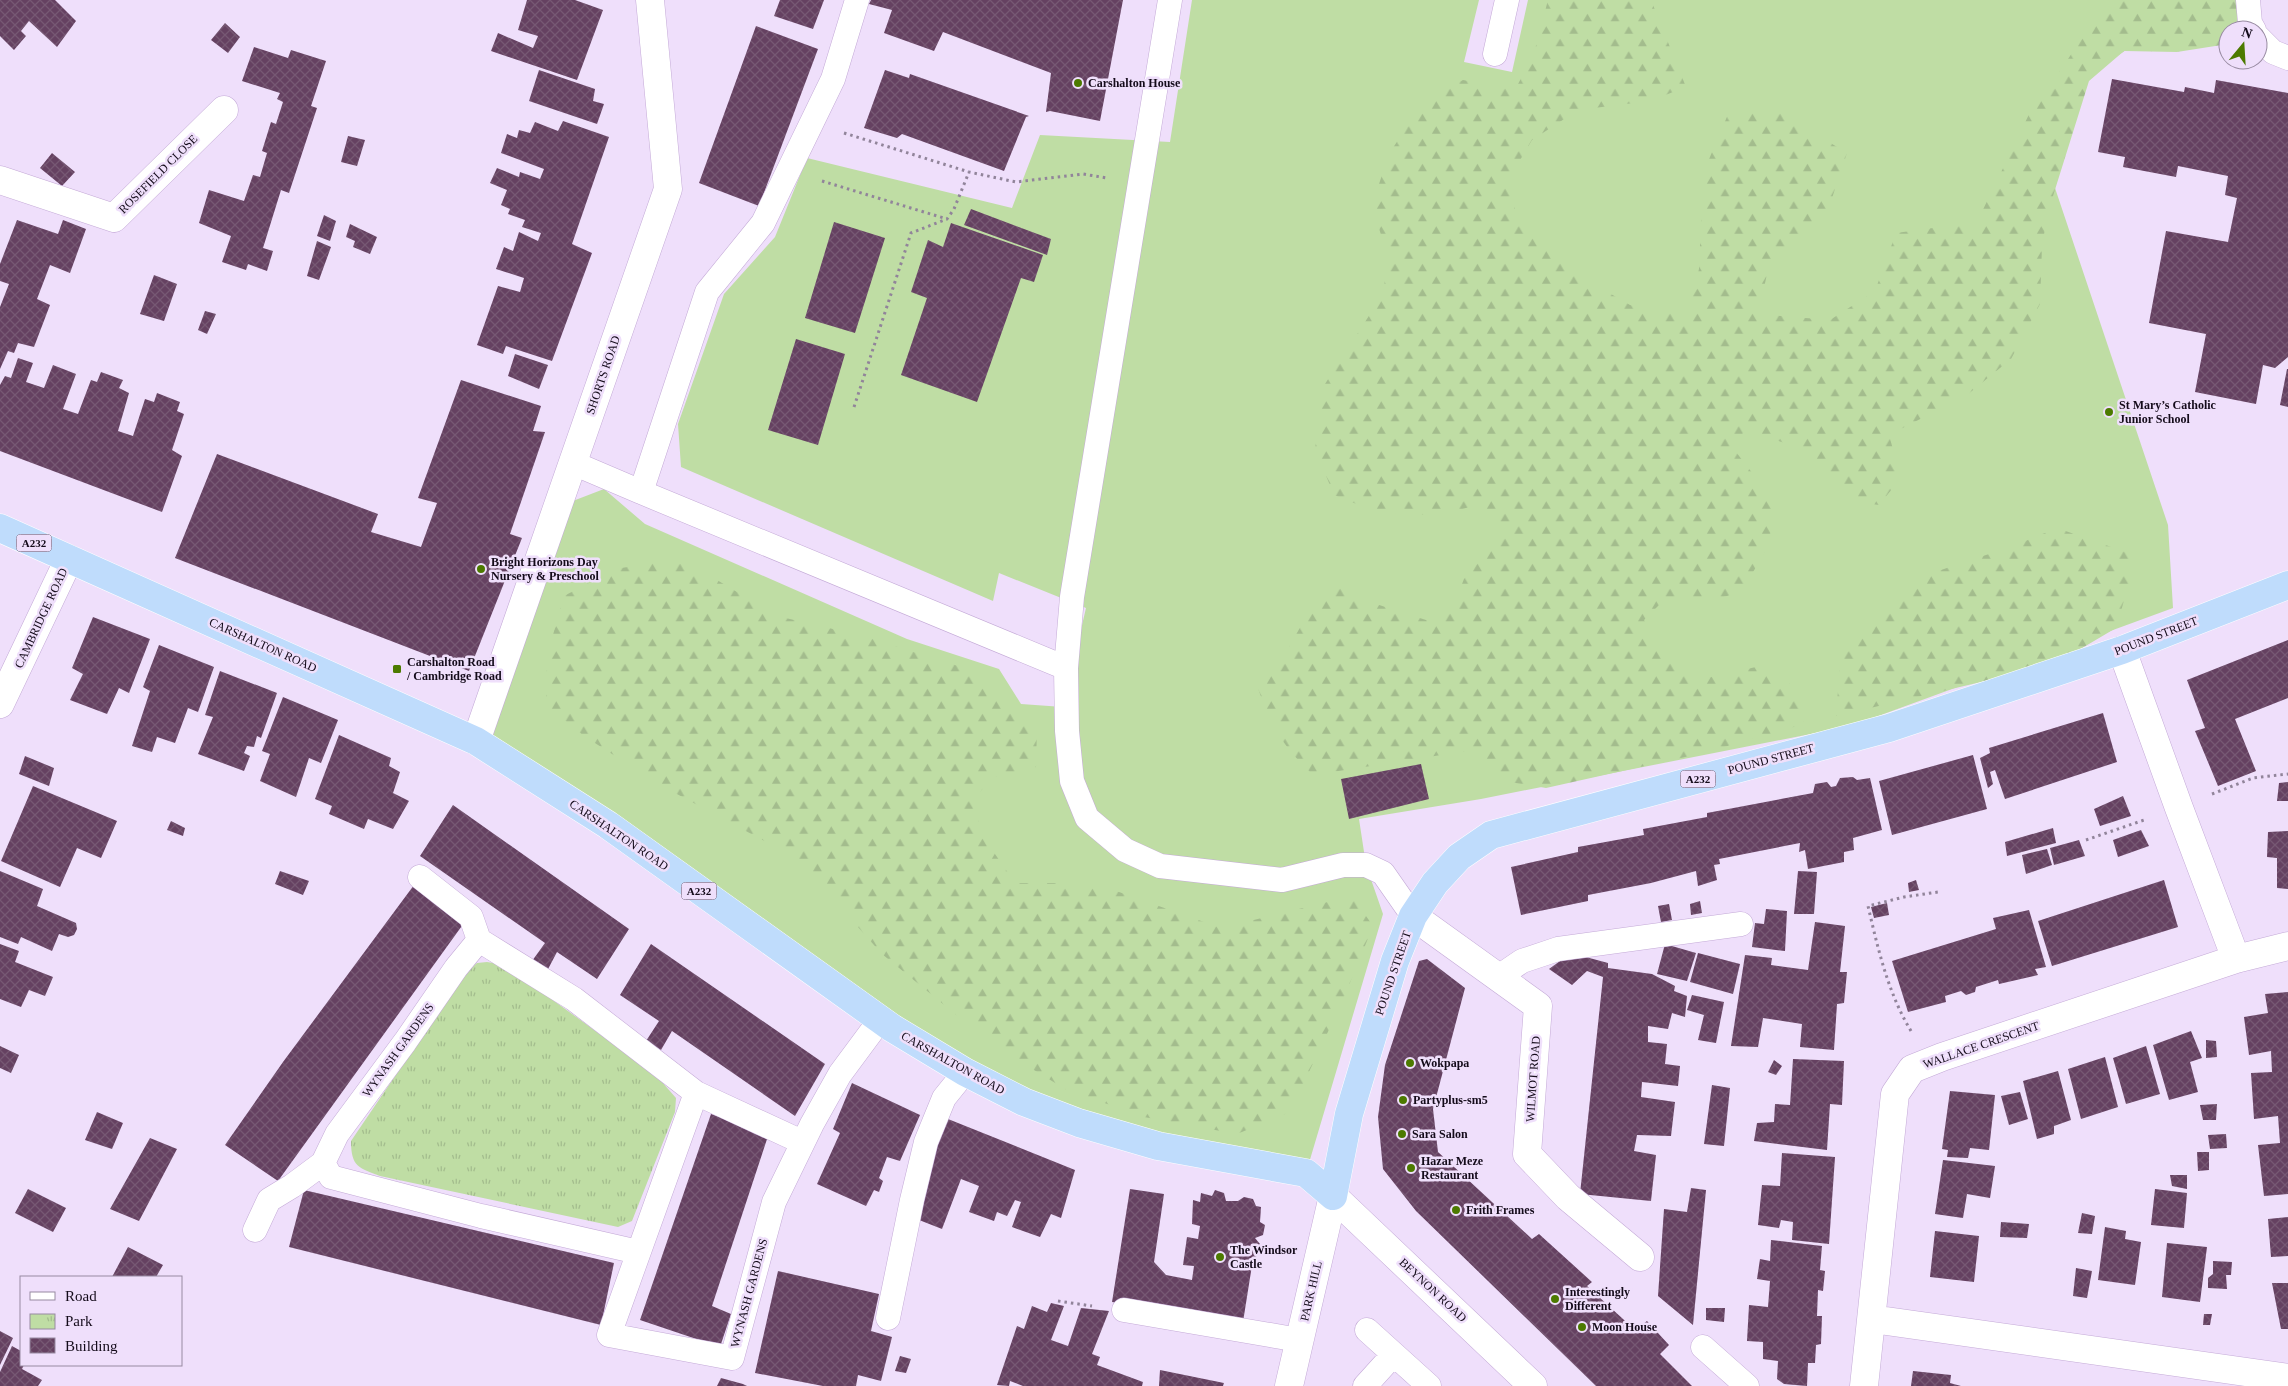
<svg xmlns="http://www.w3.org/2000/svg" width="2288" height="1386" font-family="Georgia,serif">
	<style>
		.grass { fill: #bfdda4 }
		.forest { fill: url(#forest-firs) }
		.park { fill: url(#park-tufts) }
		.building { fill: url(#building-cross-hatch) }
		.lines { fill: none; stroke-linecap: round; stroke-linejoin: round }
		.service-casing { stroke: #c4aad7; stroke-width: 25 }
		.minor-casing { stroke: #c4aad7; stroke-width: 29 }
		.secondary-casing { stroke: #c4aad7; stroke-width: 29 }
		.trunk-casing { stroke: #fff; stroke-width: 29 }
		.path { stroke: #91849a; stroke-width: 3; stroke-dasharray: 2.5 4; stroke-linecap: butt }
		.service { stroke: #fff; stroke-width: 24 }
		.minor { stroke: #fff; stroke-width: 28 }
		.secondary { stroke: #fff; stroke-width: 28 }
		.trunk { stroke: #bfdcfc; stroke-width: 28 }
		.poi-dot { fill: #4c7a00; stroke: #efdffb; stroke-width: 2 }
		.labels { text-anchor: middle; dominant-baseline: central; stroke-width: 5; stroke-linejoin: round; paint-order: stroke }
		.shield { fill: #efdffb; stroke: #564b5e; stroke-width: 1 }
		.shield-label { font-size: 11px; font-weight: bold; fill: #140b1a }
		.poi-label { font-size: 12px; font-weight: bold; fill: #140b1a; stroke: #efdffb; text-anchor: start }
		.street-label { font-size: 12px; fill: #140b1a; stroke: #efdffb }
	</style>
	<defs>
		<pattern id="forest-firs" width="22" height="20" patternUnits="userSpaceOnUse" patternTransform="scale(1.25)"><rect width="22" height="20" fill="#bfdda4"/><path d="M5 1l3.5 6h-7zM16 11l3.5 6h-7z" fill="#a3bc8d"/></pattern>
		<pattern id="park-tufts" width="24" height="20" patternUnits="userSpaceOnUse" patternTransform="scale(1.25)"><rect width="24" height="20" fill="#bfdda4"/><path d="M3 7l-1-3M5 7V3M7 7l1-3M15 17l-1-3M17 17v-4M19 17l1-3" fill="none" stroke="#a3bc8d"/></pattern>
		<pattern id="building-cross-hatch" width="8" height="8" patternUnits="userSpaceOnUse" patternTransform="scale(1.25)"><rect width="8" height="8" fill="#654161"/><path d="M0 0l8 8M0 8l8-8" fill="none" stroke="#765873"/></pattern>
	</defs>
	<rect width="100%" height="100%" fill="#efdffb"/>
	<!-- grass -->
	<path class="grass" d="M1192 0H1479L1464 62 1512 72 1528 0H2233L2228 30 2129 48 2071 87 2054 185 2168 525 2173 608 1851 726 1481 799 1359 819 1366 865 1383 914 1306 1173 1048 1102 974 1065 887 1012 489 737 565 504 604 489 645 524 907 639 999 669 1021 704 1063 707 1086 608 999 573 993 601 681 467 678 424 724 294 775 237 807 158 1012 208 1040 135 1170 142Z"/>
	<!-- forest -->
	<path class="forest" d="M1548 0H1651L1686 87 1650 101 1578 110 1532 140 1510 177 1517 221 1571 271 1630 305 1687 316 1699 269 1701 225 1707 164 1729 112 1781 113 1847 153 1826 216 1770 261 1758 314 1830 320 1875 291 1896 233 1977 222 2035 102 2062 68 2092 23 2125 0H2256L2245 30H2228V44L2177 52 2124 51 2089 81 2048 212 2042 246 2040 304 2011 359 1967 395 1889 435 1901 478 1879 505 1843 500 1831 480 1793 446 1748 430 1729 443 1753 474 1777 511 1765 552 1741 592 1706 602 1664 600 1644 620 1660 652 1697 680 1756 667 1792 685 1804 724 1703 753 1546 788 1510 782 1473 750 1313 775C1279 742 1272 727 1256 683L1285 654 1318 596 1334 584 1376 604 1426 620 1454 604 1464 579 1508 528 1473 506 1441 515 1379 513 1334 495 1315 449 1325 384 1383 294 1388 258 1372 205 1389 154 1424 100 1463 80 1515 90 1534 53Z
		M2057 528 2137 556 2116 628 2067 657 1994 679 1836 716 1841 651 1883 607 1923 576 2013 546Z
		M672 560 717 580 777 616 863 636 971 670 1006 704 1037 726 1036 767 993 777 971 802 986 841 1015 883H1067L1119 892 1221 928 1352 896 1373 926 1343 1000 1290 1112 1237 1134 1144 1117 1065 1089 993 1045 882 954 840 907 772 845 662 786 584 736 546 705 547 656 564 596 615 569Z"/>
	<!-- park -->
	<path class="park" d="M487 962 499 964 521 977 655 1074 676 1098 675 1112 632 1221 618 1227 380 1176C359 1168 351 1167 351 1141L465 973 477 963Z"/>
	<!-- building -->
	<path class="building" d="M0 0H55L76 21 57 47 29 21 21 31 26 36 14 50 0 36Z
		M527 0H575L603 10 577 80 491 51 498 33 533 48 538 36 518 30Z
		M780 0H824L813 29 774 16Z
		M871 0H1123L1100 121 1050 111 1046 112 1051 73 943 32 934 51 884 33 892 10 869 4Z
		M225 23 240 37 228 53 211 40Z
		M756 26 818 49 759 206 699 183Z
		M254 47 288 58 291 50 326 61 311 106 317 108 289 193 281 190 263 248 273 251 267 271 248 264 246 270 222 262 231 236 199 223 209 190 244 201 253 175 260 177 267 153 262 151 271 122 276 124 283 102 277 99 280 93 242 81Z
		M539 70 595 89 593 101 604 104 597 124 529 101Z
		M885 70 909 78 910 74 1029 116 1026 117 1004 171 902 134 897 138 864 128Z
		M2112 79 2184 92 2185 87 2214 93 2216 80 2288 93V357L2275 368 2263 365 2256 404 2195 392 2206 334 2149 323 2166 231 2228 242 2237 198 2225 195 2228 176 2178 166 2176 177 2123 167 2125 157 2098 152Z
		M563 121 609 137 572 244 592 253 552 361 506 346 503 354 477 345 498 286 520 292 524 278 496 269 504 247 513 251 519 232 538 241 541 233 522 227 525 220 508 214 510 209 501 205 507 190 490 183 497 168 519 177 520 172 540 179 544 169 501 153 507 134 517 138 519 130 530 133 535 122 558 131Z
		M348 136 365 140 357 166 341 162Z
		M52 153 75 172 62 186 40 168Z
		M971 209 1051 239 1047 255 964 225Z
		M324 215 336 221 330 241 317 236Z
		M17 220 58 234 63 220 86 229 70 273 50 265 37 299 50 305 34 347 18 343 14 353 8 351 0 369V307L9 284 0 281V264Z
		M834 222 885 238 855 333 805 318Z
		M951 223 1043 255 1034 282 1021 278 977 402 901 375 927 298 911 292 928 240 943 247Z
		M350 224 377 237 370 254 353 247 355 241 346 237Z
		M317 241 331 247 319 280 307 276Z
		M154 275 177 284 164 321 140 314Z
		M205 311 216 314 207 334 198 330Z
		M796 339 845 354 818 445 768 430Z
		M515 354 548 365 539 389 508 376Z
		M18 358 33 363 26 382 44 388 53 365 76 374 63 409 78 414 91 380 97 382 101 372 123 380 119 388 129 393 118 431 133 436 145 399 154 402 157 393 180 402 177 411 184 414 172 450 182 456 162 512 0 451V385L5 376 11 378Z
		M2287 369H2288V407L2280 405Z
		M461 380 541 406 533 431 545 432 510 534 522 538 469 671 175 558 217 454 378 514 371 532 421 547 437 503 418 498Z
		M93 617 150 639 129 693 119 688 107 714 70 700 83 674 72 668Z
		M2288 640V698L2235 719 2256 771 2218 786 2195 731 2205 728 2187 680Z
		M159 645 214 667 198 712 188 708 175 743 157 737 152 752 132 746 150 691 143 687Z
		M220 671 277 693 261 738 257 736 254 747 247 746 244 753 250 756 244 771 198 754 213 717 205 715Z
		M283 697 338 720 321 763 309 758 296 797 260 781 270 754 262 751Z
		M2103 713 2117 762 2005 799 1995 770 1990 772 1993 784 1988 788 1980 758 1990 753 1989 748Z
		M339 735 391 758 389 766 400 772 393 793 409 801 393 829 368 819 364 829 329 814 332 806 315 799Z
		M1973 755 1987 809 1892 835 1879 781Z
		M25 756 54 768 49 786 19 774Z
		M1421 764 1429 799 1349 819 1341 779Z
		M1853 777 1857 780 1870 778 1882 830 1853 838 1854 850 1844 852V862L1808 869 1805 850 1799 852 1800 843 1719 859 1720 864 1714 865 1717 880 1698 886 1696 871 1651 883 1588 895V901L1521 915 1511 867 1578 852V847L1644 835 1643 829 1707 817V813L1813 793 1815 784 1827 782 1831 787 1836 786 1840 778Z
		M2288 782V801H2277L2279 783Z
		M33 786 117 821 101 858 77 848 60 887 1 861Z
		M2123 796 2131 816 2100 826 2094 809Z
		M453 805 629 929 597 979 557 952 547 971 532 961 545 943 420 856Z
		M171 821 185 828 183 836 167 830Z
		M2053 828 2056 843 2007 856 2005 842Z
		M2141 830 2149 846 2118 857 2113 840Z
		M2288 831V889L2277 888V858L2267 857 2268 832Z
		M2079 840 2085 856 2054 865 2050 848Z
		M2047 849 2052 865 2026 874 2022 855Z
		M0 871 43 889 37 906 76 923 77 929 74 935 68 937 59 934 52 951 21 937 18 944 0 937Z
		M280 871 309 881 303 895 275 884Z
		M1798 871 1817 872 1814 914H1794Z
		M1916 880 1919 890 1909 892 1908 883Z
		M2164 880 2178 927 2052 966 2038 921Z
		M414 885 464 923 278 1181 225 1145 283 1062Z
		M1700 901 1702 913 1691 915 1690 904Z
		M1887 903 1889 915 1874 918 1871 907Z
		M1669 904 1672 920 1661 922 1658 906Z
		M1766 909 1787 911 1785 951 1752 947 1755 923 1764 924Z
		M2029 910 2046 967 2035 969 2038 975 1999 984 1998 980 1976 987 1975 992 1966 995 1961 991 1945 996 1946 1002 1908 1012 1892 961 1996 929 1993 918Z
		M1815 922 1845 926 1840 972H1847L1844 1003 1837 1004 1834 1050 1800 1047 1802 1024 1763 1018 1758 1047 1731 1046 1745 955 1772 958 1771 965 1808 970Z
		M0 944 19 951 15 962 53 977 45 996 29 990 21 1007 0 999Z
		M651 944 825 1064 795 1116 672 1031 661 1050 646 1041 659 1021 620 995Z
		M1665 944 1696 953 1687 981 1657 974Z
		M1571 953 1608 963V968L1652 974 1675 986 1674 991 1687 996 1685 1017 1672 1013 1668 1029 1648 1026V1042L1667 1044 1665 1064 1680 1066 1678 1086 1642 1082 1641 1097 1675 1102 1671 1136 1637 1135 1634 1151 1656 1155 1651 1201 1580 1194 1603 977 1587 971 1572 985 1549 969Z
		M1698 953 1740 964 1733 994 1690 982Z
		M1427 959 1465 988 1433 1109 1438 1152 1532 1239 1539 1234 1592 1282 1587 1286 1635 1330 1647 1321 1669 1345 1660 1354 1692 1386H1596L1416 1211 1383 1169 1378 1117 1385 1065 1419 961Z
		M2288 992V1194L2264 1196 2258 1145 2280 1143 2278 1116 2254 1119 2251 1073 2272 1072 2271 1051 2249 1055 2244 1017 2268 1013 2265 994Z
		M1692 995 1724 1002 1716 1043 1698 1040 1704 1015 1687 1010Z
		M2191 1031 2202 1058 2190 1062 2198 1092 2169 1100 2153 1045Z
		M2206 1040 2216 1041 2217 1057 2206 1058Z
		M0 1046 19 1055 11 1073 0 1068Z
		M2146 1046 2160 1094 2126 1104 2113 1058Z
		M2105 1057 2118 1107 2081 1119 2068 1069Z
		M1793 1059 1844 1061 1842 1105 1830 1104 1827 1150 1754 1141 1757 1123 1774 1122 1775 1104 1790 1105Z
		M1774 1060 1782 1066 1776 1075 1768 1072Z
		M2058 1071 2071 1120 2054 1126V1134L2037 1139 2023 1081Z
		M852 1083 920 1115 900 1161 887 1157 879 1178 883 1181 879 1192 874 1190 866 1206 817 1184 840 1133 833 1129Z
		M1712 1085 1730 1088 1724 1146 1704 1144Z
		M1950 1091 1995 1095 1989 1150 1970 1148 1968 1158 1947 1157 1948 1150 1942 1149Z
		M2020 1092 2028 1119 2009 1125 2001 1096Z
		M2217 1104 2216 1120H2203L2200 1105Z
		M97 1112 123 1123 112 1149 85 1140Z
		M711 1114 769 1133 712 1306 731 1314 720 1347 640 1320Z
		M948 1119 1075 1170 1061 1218 1051 1214 1040 1237 1012 1227 1021 1202 1015 1200 1007 1216 997 1212 994 1221 969 1212 979 1186 961 1179 942 1229 914 1218 921 1183Z
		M2226 1134 2227 1148 2210 1149 2208 1135Z
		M150 1138 177 1149 139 1221 110 1209Z
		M2197 1152H2209V1170L2198 1171Z
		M1782 1153 1835 1157 1829 1244 1792 1240 1793 1222 1781 1220 1779 1228 1758 1225 1762 1185 1780 1186Z
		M1943 1160 1995 1166 1990 1198 1967 1194 1963 1218 1935 1214Z
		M2170 1175H2187V1189L2172 1186Z
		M1691 1188 1706 1190 1693 1325 1658 1296 1664 1209 1687 1212Z
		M28 1189 66 1208 53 1232 15 1213Z
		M1130 1189 1164 1194 1154 1262 1166 1275 1192 1280 1194 1266 1183 1265 1187 1237 1198 1239 1200 1226 1192 1224 1193 1200 1200 1202 1201 1193 1212 1196 1215 1190 1224 1193 1226 1201H1238L1244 1197 1253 1199 1256 1206 1261 1207 1260 1222 1265 1225 1263 1235 1255 1238 1260 1244 1258 1255 1253 1259 1243 1322 1112 1302Z
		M2155 1189 2187 1193 2184 1228 2151 1225Z
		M304 1190 614 1263 601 1325 289 1247Z
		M2082 1213 2095 1216 2092 1234 2078 1233Z
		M2288 1217V1256L2271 1257 2268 1219Z
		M2001 1222 2029 1224 2027 1238 2000 1237Z
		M2105 1227 2126 1231 2125 1239 2141 1242 2135 1285 2098 1280Z
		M1935 1231 1979 1236 1974 1282 1930 1277Z
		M1771 1240 1822 1246 1820 1270 1825 1271 1823 1291 1818 1290 1817 1316H1822L1821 1344 1816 1345 1815 1363H1808L1807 1386 1784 1384 1777 1379 1778 1361 1763 1359V1342L1747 1341 1749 1305 1768 1307 1770 1281 1757 1279 1760 1259 1770 1261Z
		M2167 1243 2207 1247 2200 1302 2162 1297Z
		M128 1247 163 1265 156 1277H112Z
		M2213 1261 2232 1262 2231 1275H2226L2227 1289 2208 1288V1278L2213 1274Z
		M2076 1268 2092 1271 2087 1298 2073 1296Z
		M778 1271 879 1294 871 1331 892 1337 881 1381 858 1375 856 1386H823L755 1373Z
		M2272 1283H2288V1329H2281Z
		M1051 1303 1064 1306 1051 1340 1068 1346 1081 1308 1109 1311 1092 1354 1100 1357 1097 1365 1143 1382 1142 1386H1023L1010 1381 1009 1386 997 1385 1017 1326 1024 1329 1032 1306 1047 1312Z
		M1706 1308H1725L1724 1322 1706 1320Z
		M2204 1314H2212L2210 1325H2203Z
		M0 1331 13 1338 0 1365Z
		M12 1346 21 1351V1365H24L22 1369 42 1380 38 1386H0V1372Z
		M900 1356 911 1359 906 1373 895 1371Z
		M1160 1370 1224 1383 1223 1386H1159Z
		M1913 1371 1951 1375 1950 1383 1961 1386H1911Z
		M721 1378 743 1384 747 1386H717Z"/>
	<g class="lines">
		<defs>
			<path id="service" d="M857 0 833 79 763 223 707 292 641 492 1066 668
				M1170 0 1072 597 1066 668 1067 731 1072 781 1087 818 1125 850 1160 866 1282 880 1343 865H1366L1383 873 1413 916
				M2248 0 2250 23 2254 30
				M2258 37 2273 52 2288 58
				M1495 54 1507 0
				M573 463 641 492
				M420 877 471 917 479 940 574 999 696 1093
				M1497 978 1522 961 1558 949 1741 924
				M802 1142 696 1093 609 1335 732 1358 774 1202 812 1124 840 1074 880 1020
				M323 1163 331 1177 481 1216 638 1252
				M255 1230 269 1200 292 1186 323 1163 337 1134 405 1042 456 968 479 940
				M1124 1310 1299 1340
				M888 1318 912 1200 926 1142 944 1098 965 1072
				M1367 1330 1429 1386
				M1703 1347 1747 1386
				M1365 1386 1393 1355"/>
			<path id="minor" d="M0 180 114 218 224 110
				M2122 650 2179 808 2236 959
				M0 704 69 559
				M476 741 668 189 650 0
				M1413 916 1538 1006 1527 1154 1568 1197 1640 1257
				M1872 1319 2288 1378
				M1864 1386 1895 1094 1912 1069 1942 1057 2236 959 2288 946"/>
			<path id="secondary" d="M1289 1386 1333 1196 1533 1386"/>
			<path id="trunk" d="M0 528 476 741 608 825 892 1028 965 1072 1024 1102 1079 1123 1158 1146 1306 1173 1333 1196
				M1333 1196 1349 1114 1395 961 1413 916 1435 883 1459 857 1491 835 1889 728 2122 650 2288 585"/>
		</defs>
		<!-- service casing -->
		<use href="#service" class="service-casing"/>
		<!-- minor casing -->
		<use href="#minor" class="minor-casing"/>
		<!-- secondary casing -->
		<use href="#secondary" class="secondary-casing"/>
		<!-- trunk casing -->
		<use href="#trunk" class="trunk-casing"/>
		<!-- path -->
		<path class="path" d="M844 133 969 172 1016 182 1083 174 1107 178
			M822 181 947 219
			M854 407 911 233 947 219 954 209 969 172
			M2212 794 2253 778 2288 774
			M2086 840 2147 819
			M1911 1031C1888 993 1878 949 1868 906L1904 897 1938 892
			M1058 1301 1092 1306"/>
		<!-- service -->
		<use href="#service" class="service"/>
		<!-- minor -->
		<use href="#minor" class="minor"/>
		<!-- secondary -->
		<use href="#secondary" class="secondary"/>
		<!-- trunk -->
		<use href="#trunk" class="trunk"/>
	</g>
	<!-- markers -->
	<g class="poi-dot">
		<circle cx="1078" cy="83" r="5"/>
		<circle cx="2109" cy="412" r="5"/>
		<circle cx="481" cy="569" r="5"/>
		<rect x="392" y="664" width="10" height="10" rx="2.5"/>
		<circle cx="1410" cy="1063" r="5"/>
		<circle cx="1403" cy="1100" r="5"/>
		<circle cx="1402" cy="1134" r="5"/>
		<circle cx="1411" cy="1168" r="5"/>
		<circle cx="1456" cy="1210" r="5"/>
		<circle cx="1220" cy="1257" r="5"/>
		<circle cx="1555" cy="1299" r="5"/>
		<circle cx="1582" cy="1327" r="5"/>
	</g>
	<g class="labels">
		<!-- shield labels -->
		<g class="shield">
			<rect x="16.5" y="534.5" width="35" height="17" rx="4"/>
			<rect x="1680.5" y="770.5" width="35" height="17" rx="4"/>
			<rect x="681.5" y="882.5" width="35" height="17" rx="4"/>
		</g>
		<g class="shield-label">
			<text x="34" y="543">A232</text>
			<text x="1698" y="779">A232</text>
			<text x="699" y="891">A232</text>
		</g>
		<!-- poi labels -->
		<g class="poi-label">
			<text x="1088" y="83">Carshalton House</text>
			<text x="2119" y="405">St Mary’s Catholic<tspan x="2119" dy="14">Junior School</tspan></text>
			<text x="491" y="562">Bright Horizons Day<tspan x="491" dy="14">Nursery &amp; Preschool</tspan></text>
			<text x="407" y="662">Carshalton Road<tspan x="407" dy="14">/ Cambridge Road</tspan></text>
			<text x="1420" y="1063">Wokpapa</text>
			<text x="1413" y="1100">Partyplus-sm5</text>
			<text x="1412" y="1134">Sara Salon</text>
			<text x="1421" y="1161">Hazar Meze<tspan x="1421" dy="14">Restaurant</tspan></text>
			<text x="1466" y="1210">Frith Frames</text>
			<text x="1230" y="1250">The Windsor<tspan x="1230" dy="14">Castle</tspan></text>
			<text x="1565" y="1292">Interestingly<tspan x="1565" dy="14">Different</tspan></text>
			<text x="1592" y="1327">Moon House</text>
		</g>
		<!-- street labels -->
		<g class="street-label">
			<text transform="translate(158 174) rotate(-45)">ROSEFIELD CLOSE</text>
			<text transform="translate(603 375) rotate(-71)">SHORTS ROAD</text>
			<text transform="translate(41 618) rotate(-65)">CAMBRIDGE ROAD</text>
			<text transform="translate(2156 636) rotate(-21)">POUND STREET</text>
			<text transform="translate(263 645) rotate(24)">CARSHALTON ROAD</text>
			<text transform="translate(1771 759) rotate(-15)">POUND STREET</text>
			<text transform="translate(619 835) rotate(34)">CARSHALTON ROAD</text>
			<text transform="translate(1393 973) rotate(-71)">POUND STREET</text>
			<text transform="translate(1981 1045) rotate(-19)">WALLACE CRESCENT</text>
			<text transform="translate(398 1050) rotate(-54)">WYNASH GARDENS</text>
			<text transform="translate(953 1063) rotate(29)">CARSHALTON ROAD</text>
			<text transform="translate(1533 1079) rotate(-86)">WILMOT ROAD</text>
			<text transform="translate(1433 1290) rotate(43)">BEYNON ROAD</text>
			<text transform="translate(1311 1291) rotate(-77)">PARK HILL</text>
			<text transform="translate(749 1293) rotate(-75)">WYNASH GARDENS</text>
		</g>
	</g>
	<!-- legend -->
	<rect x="20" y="1276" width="162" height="90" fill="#efdffb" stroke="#978aa1"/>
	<rect x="30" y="1292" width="25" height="8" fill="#ffffff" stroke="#978aa1"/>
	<text x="65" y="1301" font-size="15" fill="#140b1a">Road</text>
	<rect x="30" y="1314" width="25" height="15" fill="url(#park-tufts)" stroke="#978aa1"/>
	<text x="65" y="1326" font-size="15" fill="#140b1a">Park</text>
	<rect x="30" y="1338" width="25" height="15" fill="url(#building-cross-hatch)" stroke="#978aa1"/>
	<text x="65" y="1351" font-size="15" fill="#140b1a">Building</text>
	<!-- north arrow -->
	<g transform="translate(2243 45) rotate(18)"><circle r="24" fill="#efdffb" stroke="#978aa1"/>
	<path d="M0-4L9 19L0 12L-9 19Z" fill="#4c7a00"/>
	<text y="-8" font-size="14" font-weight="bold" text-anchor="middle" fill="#140b1a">N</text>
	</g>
</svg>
